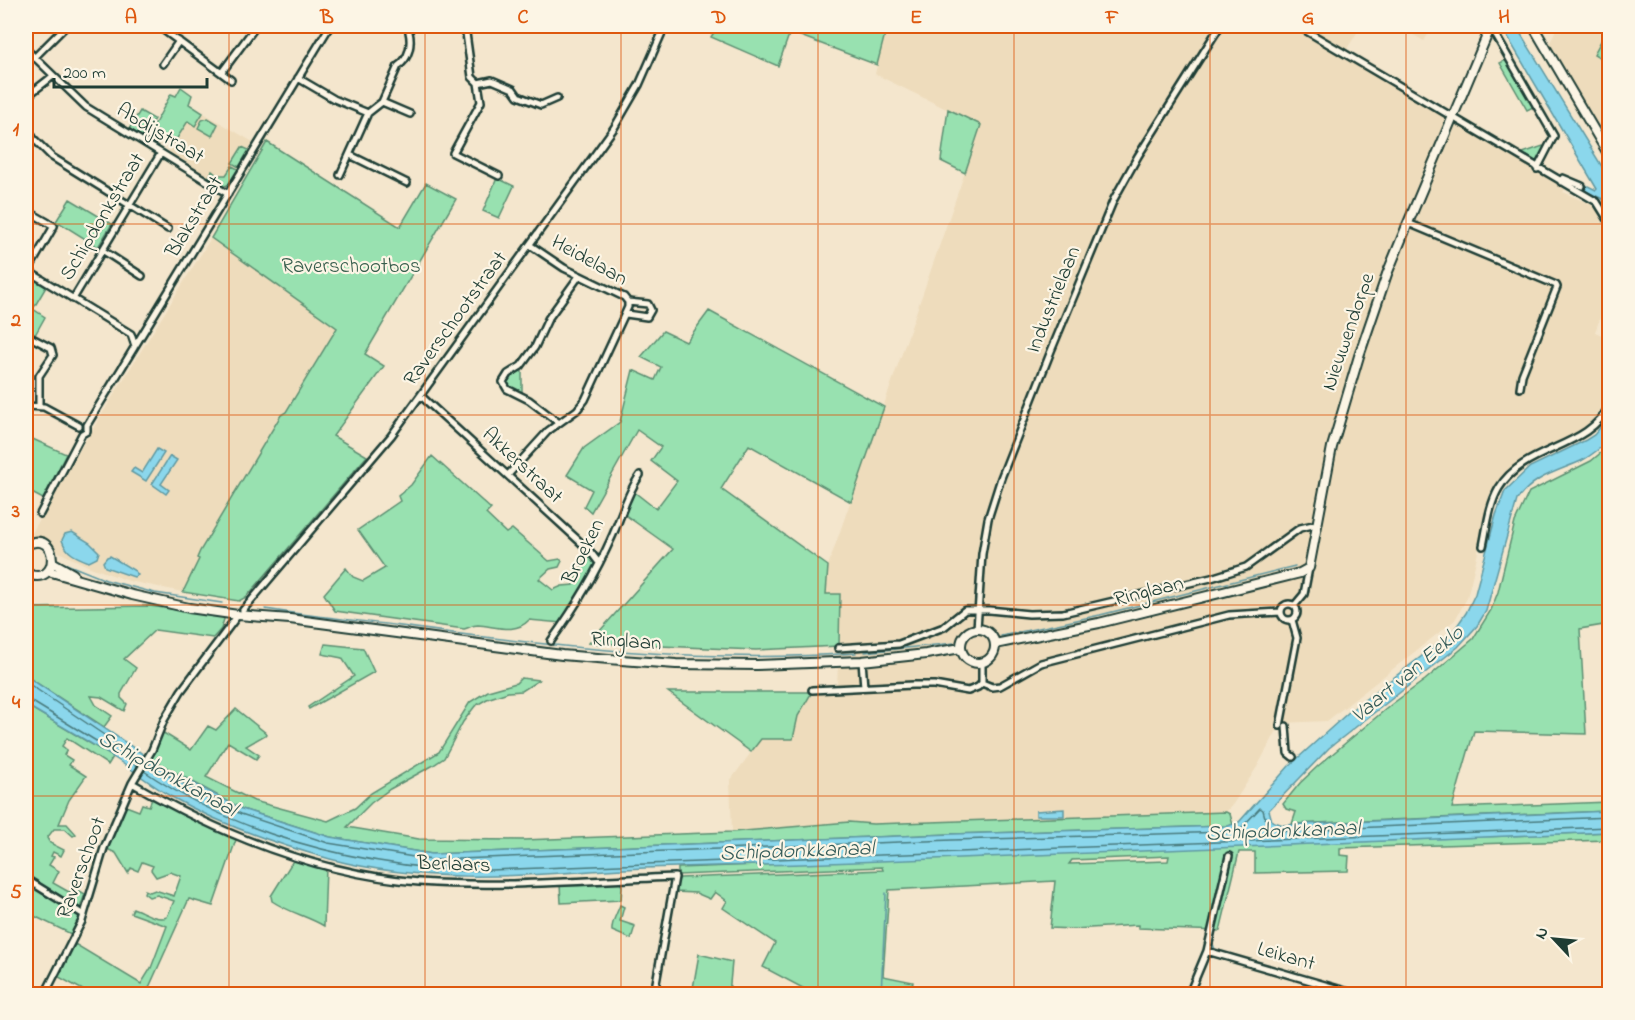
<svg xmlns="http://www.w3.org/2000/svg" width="1635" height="1020" font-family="'Indie Flower',sans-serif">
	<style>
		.built { fill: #eedcbc }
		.green { fill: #98e1b0; stroke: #5c8f72; stroke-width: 1.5; fill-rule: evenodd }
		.water { fill: #8bd7ec; stroke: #6099a2; stroke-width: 1.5 }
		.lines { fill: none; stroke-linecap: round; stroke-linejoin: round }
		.shore { stroke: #4a7b7e; stroke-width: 1.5 }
		.stream { stroke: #6099a2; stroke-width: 1.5 }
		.street-casing { stroke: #1f3d34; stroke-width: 10 }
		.secondary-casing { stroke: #1f3d34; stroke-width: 12 }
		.street { stroke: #fcf5e5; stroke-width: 5 }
		.secondary { stroke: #fcf5e5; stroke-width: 8 }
		.grid { fill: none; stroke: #de580e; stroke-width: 1.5; stroke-opacity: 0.55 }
		.labels { text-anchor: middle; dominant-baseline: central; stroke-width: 4.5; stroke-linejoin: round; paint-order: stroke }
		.street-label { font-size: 21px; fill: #1f3d34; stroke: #fcf5e5 }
		.park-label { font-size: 21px; fill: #375e4d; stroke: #fcf5e5 }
		.water-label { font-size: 22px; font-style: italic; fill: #355c59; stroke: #fcf5e5 }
		.neatline { fill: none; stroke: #de580e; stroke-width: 2 }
		.grid-label { font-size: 20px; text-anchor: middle; font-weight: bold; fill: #de580e }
	</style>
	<rect width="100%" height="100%" fill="#f4e6cd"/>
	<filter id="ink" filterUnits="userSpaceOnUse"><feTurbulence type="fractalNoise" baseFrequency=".0167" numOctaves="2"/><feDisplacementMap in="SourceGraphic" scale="12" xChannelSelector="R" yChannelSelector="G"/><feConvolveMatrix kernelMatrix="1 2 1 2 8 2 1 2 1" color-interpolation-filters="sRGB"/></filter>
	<g filter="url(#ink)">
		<!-- built -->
		<path class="built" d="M887 26H1361L1342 57 1565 189 1563 192 1594 206 1609 233V295L1595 332 1609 338 1610 398 1607 405 1600 415 1584 429 1566 440 1525 460 1506 473 1496 487 1489 506 1467 598 1455 620 1327 721 1281 723 1257 767 1233 804 1226 812 873 824 849 822 732 832 730 781 761 739H793L798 716 817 685 837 684 840 630V595L826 594 828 566 981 126 875 74Z
			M1398 26H1433L1424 41Z
			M1564 26H1609L1594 54 1609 63V145L1550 43 1556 29 1561 32Z
			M195 108 253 142 228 185 224 186 168 153Z
			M211 238 337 328 286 412 281 415 200 551 197 557 199 559 183 592 129 581 90 567 29 538 84 443Z"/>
		<!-- green -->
		<path class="green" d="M718 26H887L877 65 790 32 778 66 711 37Z
			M1609 26H1610L1609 63 1594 54Z
			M1510 58 1537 105 1527 110 1500 63Z
			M181 87 192 95 189 104 203 113 195 126 188 121 174 143 152 129 171 94 176 96Z
			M948 109 981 125 965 173 941 161Z
			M140 111 154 119 143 137 129 129Z
			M208 118 218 124 212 136 198 128 202 120Z
			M267 142 400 227 426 183 456 199 365 354 384 366 333 436 367 456 256 586 246 597 239 601 183 592 199 559 197 558 200 551 281 415 286 412 337 328 211 238Z
			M1543 146 1546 148 1538 161 1535 162 1520 154Z
			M242 147 249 150 239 167 232 163Z
			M232 166 238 169 228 185 224 186 209 177 212 171 217 175H226Z
			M497 178 514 186 499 218 483 211Z
			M70 199 112 224 98 247 60 223 59 225 55 223Z
			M26 275 46 287 33 309 45 317 35 335 26 338Z
			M709 311 884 407 851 502 749 445 721 489 828 566 826 594H840L839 646 756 650 589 643 673 549 624 514 633 491 656 509 677 481 651 461 661 447 637 430 591 512 584 506 592 490 567 475 584 448 620 422 633 370 655 380 661 367 641 357 663 331 686 342Z
			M522 369V392L507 388 505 380 510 374Z
			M26 436 66 454 43 499 26 490Z
			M1609 446V624L1580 629 1586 734 1474 731 1452 808 1609 802V811L1292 824 1296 812 1286 809 1283 804 1300 783 1318 766 1392 704 1425 680 1473 639 1491 610 1498 592 1515 522 1529 492 1591 461Z
			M432 456 491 509 486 514 506 533 512 529 549 561 560 559 562 561 559 567 550 569 539 579 553 590 562 586 574 585C576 574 583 566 587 555L595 563 593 571 562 623 529 620C515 635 495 626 478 625 473 625 468 628 464 629L335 611 324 594 346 568 353 577 363 581 385 568 358 530 400 501 398 496 411 485Z
			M149 606 225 616 221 629 213 638 155 630 124 659 136 668 121 694V698L127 704 124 711 101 697 91 696 96 705 112 716 104 727 26 676V608Z
			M325 644 363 648 374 672 309 709 308 707 354 676 342 658 322 654Z
			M521 678 539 680 522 691 508 692 487 699 475 706 463 722 444 758 432 766 390 789 371 803 347 827 419 839 523 840 732 832 849 822 873 824 1226 812 1230 814 1233 825 1228 826 952 834 432 854 330 837 242 809 151 759 156 751 162 732 191 750 208 726 216 730 236 709 267 734 246 746 259 755 256 759 228 742 206 777 254 801 328 821 355 808 371 793 439 752 470 702 488 691 516 683Z
			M668 692H812L798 716 793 739H761L751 752Z
			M26 705 113 757 108 765 67 738 62 746 67 750 64 755 72 760 69 765 86 776 69 800 59 824H67L76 834 73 836 65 829H54L47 838 50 843 64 850 61 856 53 852 51 856 54 857 49 865 59 871 53 883 69 892 75 888 85 894 80 908 26 875Z
			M152 799 193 819 237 837 213 906 189 899 146 994H90L59 977 75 944 141 984 151 968 167 926 131 913 133 908C144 912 156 921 167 917L174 901 157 895 149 897 144 893 145 890 150 892 155 890 174 896 181 876 170 872 156 877 151 870 153 866 142 862 138 871 131 868 128 873 116 853 107 849 126 806 139 811 142 804 149 806Z
			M1609 832V840L1340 848V855L1349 856 1348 871 1255 873V852H1239L1220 931 1138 928V925L1074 929 1050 928 1055 881 889 890 883 976 913 982 911 994H814L763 967 775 943 723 908 727 901 715 892 710 899 696 893 675 892 677 882 680 878 883 870 882 867 678 875V868ZM1169 856 1168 861 1069 864 1072 860Z
			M294 859 326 867 324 926C307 916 290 913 272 901L271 896Z
			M619 881 622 886 621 900 561 903 560 884Z
			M26 882 80 916 71 934 28 913 26 916Z
			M620 905 624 907 620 921 635 926 631 939 612 931C611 922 617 914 620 905Z
			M699 954 732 962 729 994H692Z"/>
		<!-- water -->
		<path class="water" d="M1501 26H1516L1609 178V209L1603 199 1581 189 1584 184 1596 190 1597 189Z
			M1609 417V441C1600 448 1591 456 1581 461 1556 472 1534 476 1517 500L1486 611 1477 626 1458 647 1329 748 1269 810 1272 821 1283 825 1609 811V832C1340 845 1071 853 802 864 736 866 671 866 606 870 513 877 420 883 330 859 276 844 219 824 170 796 152 785 134 771 116 759 87 740 56 723 26 705V676L161 766 242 809 330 837 432 854 952 834 1228 826 1239 822 1289 766 1350 711 1452 633 1466 613 1475 594 1496 515 1505 491 1530 467 1586 440 1594 435Z
			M157 449 164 453 146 481 131 472 134 468 142 473Z
			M170 456 177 460 161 484 169 490 166 494 152 484Z
			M72 532 90 543 99 552 97 558 89 562C76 557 66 553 62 540L65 534Z
			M110 556 135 571 138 575 134 577 105 567 103 562 107 557Z
			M1064 809V816H1036V811Z"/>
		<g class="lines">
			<!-- shore -->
			<path class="shore" d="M26 682 141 760
				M26 700 31 701 137 766
				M148 765 241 814 328 843 432 860 952 840 1228 832 1242 827 1260 808 1263 810 1267 825 1283 831 1610 817
				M144 771C239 836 350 863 463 871L1610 827"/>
			<!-- stream -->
			<path class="stream" d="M64 563 106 580 155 593 222 603
				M265 609C310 616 356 620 401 626 552 647 703 664 856 653
				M1001 636 1100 615 1295 566
				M865 652 955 643
				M1224 888 1213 944 1215 950 1271 967
				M1359 993 1365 994
				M881 994 886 893
				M1321 994 1322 988"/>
			<defs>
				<path id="street" d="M158 26 231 80
					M465 26 472 77 478 83 481 102 453 153 499 176
					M1298 26 1597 202 1610 223
					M1492 29 1554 136 1537 169
					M26 49 86 107 228 194
					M34 58 66 26
					M163 64 179 41
					M222 72 256 26
					M298 78 334 99 368 113 340 175
					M478 83 492 80 513 89 518 96 541 105 557 98
					M26 97 53 76
					M382 102 410 114
					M368 113 382 102 398 66C409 59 412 44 409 32
					M26 126 34 139 52 157 168 229
					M350 155 407 183
					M1561 182 1563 178 1582 186
					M26 210 54 226 28 271 131 334 135 346
					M1408 223 1556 285 1557 287 1522 375 1520 388
					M102 250 142 276
					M73 299 161 153
					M626 314 647 317 651 310 648 304 628 302
					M26 342 32 338 51 348 53 355 39 376V406
					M421 396 589 550 599 563
					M26 406 44 407 79 426
					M559 423 529 400 507 389 503 382 508 374 521 366 535 347 548 319 579 276
					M508 475 548 431 577 410 585 400 628 307V302L624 297 564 268 530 245
					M40 514 82 434 87 431V425L330 26
					M1483 546C1487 527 1489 505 1499 488 1525 445 1589 450 1610 404
					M1281 612a8 8 0 1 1 16 0a8 8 0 1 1-16 0Z
					M1294 606 1304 594 1309 568
					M243 610 391 436 614 128 639 85 665 26
					M977 629 982 554 988 519 1001 478 1051 351 1114 199 1138 156 1220 26
					M551 641C574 609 595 575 611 539 621 518 626 495 640 475
					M838 648 899 644 944 627 965 610H989L1029 614 1063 613 1211 578 1246 567 1300 528 1317 524
					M862 661 864 687
					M982 683 992 687 1000 686 1041 663 1229 615 1281 612
					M812 690 913 685H934L968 691 978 687 982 683V663
					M1280 726 1297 638 1292 620
					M1286 726 1288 753 1293 757
					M132 783C219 834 317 874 419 882 504 888 590 880 675 877L654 994
					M26 879 84 915
					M1207 951 1356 994
					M45 994 82 921 104 848 132 783 152 750 164 720 181 691 238 615
					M1189 994 1207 951 1229 856"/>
				<path id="secondary" d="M1533 26 1610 157
					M26 545C60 527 61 590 26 573
					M52 562 73 574
					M48 571 132 595 189 608 238 615 290 619 562 655 621 660 676 664 757 665 862 661 926 654 961 648
					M961 646a17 17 0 1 1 34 0a17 17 0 1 1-34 0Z
					M995 644 1099 623 1300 573 1309 568 1332 447 1359 356 1387 274 1408 223 1491 26"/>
			</defs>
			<!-- street casing -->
			<use href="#street" class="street-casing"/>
			<!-- secondary casing -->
			<use href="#secondary" class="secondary-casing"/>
			<!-- street -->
			<use href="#street" class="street"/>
			<!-- secondary -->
			<use href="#secondary" class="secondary"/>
		</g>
	</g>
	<!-- grid -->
	<path class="grid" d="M229 26V994M425 26V994M621 26V994M818 26V994M1014 26V994M1210 26V994M1406 26V994M26 224H1610M26 415H1610M26 605H1610M26 796H1610"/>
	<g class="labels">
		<!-- street labels -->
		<g class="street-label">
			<text transform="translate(160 134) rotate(31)">Abdijstraat</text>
			<text transform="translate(103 217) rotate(-59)">Schipdonkstraat</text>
			<text transform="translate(195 217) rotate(-59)">Blakstraat</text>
			<text transform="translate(589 261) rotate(29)">Heidelaan</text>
			<text transform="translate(1054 300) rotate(-68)">Industrielaan</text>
			<text transform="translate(456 319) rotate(-54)">Raverschootstraat</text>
			<text transform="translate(1349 332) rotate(-71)">Nieuwendorpe</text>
			<text transform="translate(522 466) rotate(43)">Akkerstraat</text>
			<text transform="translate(584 552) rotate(-64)">Broeken</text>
			<text transform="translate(1149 592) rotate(-14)">Ringlaan</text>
			<text transform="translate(626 642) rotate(4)">Ringlaan</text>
			<text transform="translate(454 865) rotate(2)">Berlaars</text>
			<text transform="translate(82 868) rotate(-70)">Raverschoot</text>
			<text transform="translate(1286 957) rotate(16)">Leikant</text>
		</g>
		<!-- park labels -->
		<g class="park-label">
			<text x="351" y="267">Raverschootbos</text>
		</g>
		<!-- water labels -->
		<g class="water-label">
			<text transform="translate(1408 675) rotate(-40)">Vaart van Eeklo</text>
			<text transform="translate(167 775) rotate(29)">Schipdonkkanaal</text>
			<text transform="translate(1283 832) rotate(-2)">Schipdonkkanaal</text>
			<text transform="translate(797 852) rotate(-2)">Schipdonkkanaal</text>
		</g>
	</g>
	<!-- margin -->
	<rect width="1635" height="1020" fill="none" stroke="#fcf5e5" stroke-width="66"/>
	<!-- north arrow -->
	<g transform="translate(1554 939) rotate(296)" stroke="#fcf5e5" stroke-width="4.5" paint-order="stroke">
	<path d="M0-4.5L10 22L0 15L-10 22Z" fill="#1f3d34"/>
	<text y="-9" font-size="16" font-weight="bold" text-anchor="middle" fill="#1f3d34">N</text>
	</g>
	<!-- scale -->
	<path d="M54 78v9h153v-9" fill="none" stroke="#1f3d34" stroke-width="3"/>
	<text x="63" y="78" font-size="18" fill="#1f3d34" stroke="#fcf5e5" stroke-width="4.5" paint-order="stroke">200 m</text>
	<rect x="33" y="33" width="1569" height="954" class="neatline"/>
	<g class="grid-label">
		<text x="131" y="23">A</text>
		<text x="327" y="23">B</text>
		<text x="523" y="23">C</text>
		<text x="719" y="23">D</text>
		<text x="916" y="23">E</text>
		<text x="1112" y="23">F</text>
		<text x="1308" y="23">G</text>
		<text x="1504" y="23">H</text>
		<text x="16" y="135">1</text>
		<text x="16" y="326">2</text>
		<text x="16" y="517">3</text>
		<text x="16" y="708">4</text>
		<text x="16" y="898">5</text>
	</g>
</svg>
